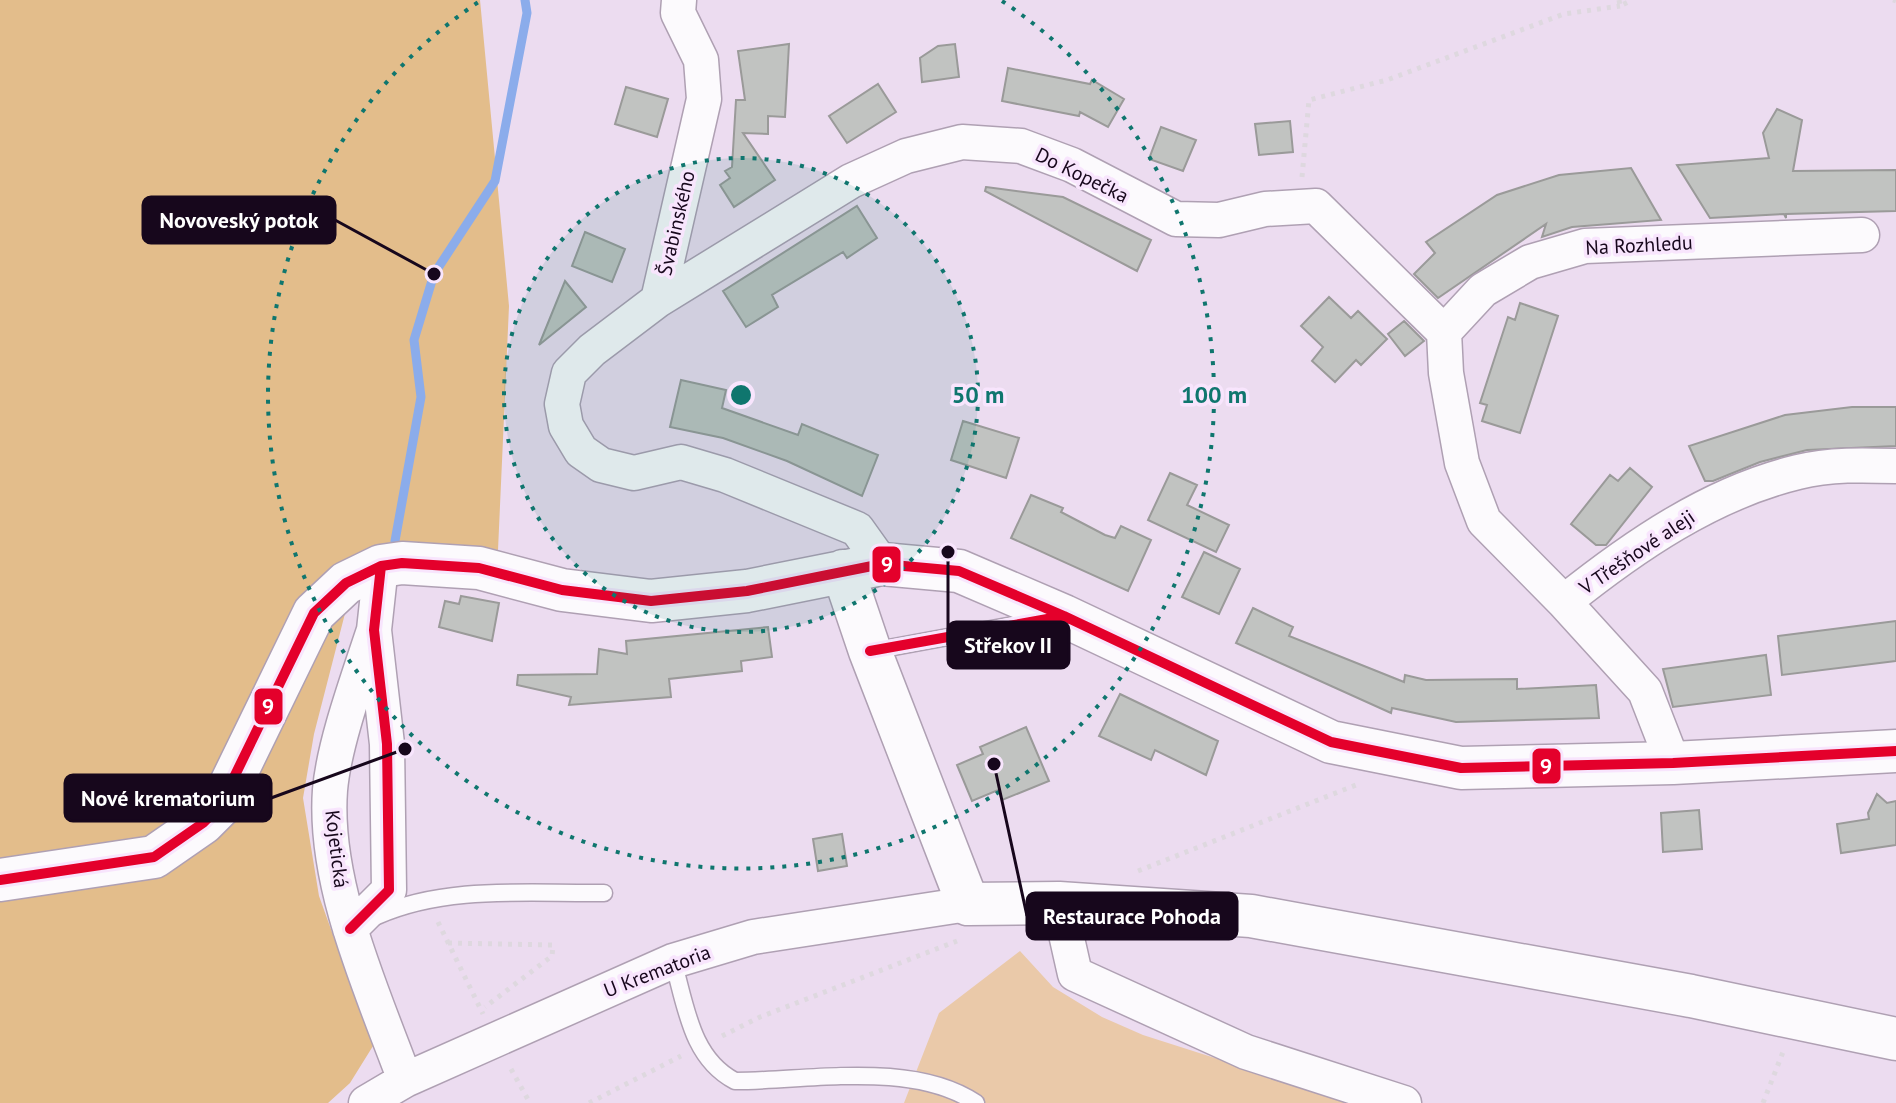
<svg xmlns="http://www.w3.org/2000/svg" width="1896" height="1103" font-family="'PT Sans',sans-serif">
	<style>
		.green { fill: #eac9a9 }
		.forest { fill: #e3bd8b }
		.lines { fill: none; stroke-linecap: round; stroke-linejoin: round }
		.stream { stroke: #8baceb; stroke-width: 9 }
		.building { fill: #c1c3c1; stroke: #9a9a99; stroke-width: 2 }
		.service-casing { stroke: #afa0b3; stroke-width: 19 }
		.minor-casing { stroke: #afa0b3; stroke-width: 37 }
		.tertiary-casing { stroke: #afa0b3; stroke-width: 45 }
		.path { stroke: #ded8df; stroke-width: 5; stroke-dasharray: 4 6; stroke-linecap: butt }
		.service { stroke: #fcfafd; stroke-width: 16 }
		.minor { stroke: #fcfafd; stroke-width: 34 }
		.tertiary { stroke: #fcfafd; stroke-width: 42 }
		.bus-1-casing { stroke: #f8e5fd; stroke-width: 16 }
		.bus-1 { stroke: #e4002b; stroke-width: 10 }
		.ring { fill: none; stroke: #0f766e; stroke-width: 4; stroke-dasharray: 4 8 }
		.labels { text-anchor: middle; dominant-baseline: central; stroke-width: 7; stroke-linejoin: round; paint-order: stroke }
		.street-label { font-size: 20px; fill: #17071c; stroke: #f8e5fd }
		.centre { fill: #0f766e; stroke: #f8e5fd; stroke-width: 4 }
		.ring-label { font-size: 24px; text-anchor: middle; font-weight: bold; fill: #0f766e; stroke: #f8e5fd; stroke-width: 7; stroke-linejoin: round; paint-order: stroke }
		.leader { fill: none; stroke: #17071c; stroke-width: 3 }
		.callout-dot { fill: #17071c; stroke: #f8e5fd; stroke-width: 3 }
		.callout { fill: #17071c; stroke: #17071c; stroke-width: 3 }
		.callout-label { font-size: 22px; text-anchor: middle; font-weight: bold; fill: #fff }
		.line-badge { stroke: #f8e5fd; stroke-width: 3 }
		.badge-label { font-size: 22px; text-anchor: middle; font-weight: bold; fill: #fff }
	</style>
	<rect width="100%" height="100%" fill="#ecdcf0"/>
	<!-- green -->
	<path class="green" d="M1020 951 1053 987 1102 1017 1143 1035 1356 1103H904L939 1013Z"/>
	<!-- forest -->
	<path class="forest" d="M0 0H480L509 306 498 550C445 545 408 540 358 563L314 734 303 798 319 896 373 1046 350 1083 328 1103H0Z"/>
	<g class="lines">
		<!-- stream -->
		<path class="stream" d="M395 541 421 397 414 340 434 274 495 181 527 13 525 0"/>
	</g>
	<!-- building -->
	<path class="building" d="M789 44 785 117 768 116V134L743 133 775 180 734 207 720 185 730 178 725 171 732 167 736 100H745L738 51Z
		M955 44 959 77 922 82 920 58 938 46Z
		M1008 68 1090 84 1092 80 1124 99 1108 127 1080 112 1079 116 1002 101Z
		M878 84 896 112 847 143 829 116Z
		M626 87 668 99 657 137 615 124Z
		M1777 109 1802 120 1793 171 1896 170V211L1786 214V218L1784 214 1710 218 1677 165 1769 158 1763 133Z
		M1290 121 1293 152 1259 155 1255 124Z
		M1161 127 1196 140 1183 171 1149 159Z
		M1631 168 1661 220 1572 227 1542 237 1546 224 1438 298 1414 274 1435 253 1426 242 1497 195 1559 175Z
		M986 187 1063 197 1151 240 1137 271 985 191Z
		M857 206 877 238 847 258 843 252 772 295 778 307 746 327 723 291Z
		M585 232 625 249 612 282 572 266Z
		M565 281 586 307 539 345Z
		M1329 297 1351 318 1358 311 1387 339 1361 365 1356 360 1335 382 1312 361 1323 347 1301 326Z
		M1520 303 1558 316 1520 433 1482 421 1487 405 1480 403 1508 317 1515 320Z
		M1404 321 1424 341 1405 356 1388 334Z
		M681 380 726 390 722 408 798 435 802 424 878 455 862 496 787 461 723 438 670 427Z
		M1852 407H1896V446L1807 450 1760 462 1713 481H1705L1689 446 1785 415Z
		M963 421 1019 438 1006 478 951 460Z
		M1630 468 1652 487 1606 545H1596L1571 524 1610 475 1618 481Z
		M1170 473 1197 485 1187 505 1229 525 1216 552 1148 520Z
		M1031 495 1063 508 1061 512 1105 535 1115 538 1121 526 1151 540 1128 591 1011 538Z
		M1204 552 1240 569 1219 614 1182 597Z
		M461 596 499 603 492 641 439 627 445 601 459 604Z
		M1253 608 1293 627 1289 636 1404 682 1405 675 1426 680 1517 679V689L1596 685 1599 718 1456 722 1392 708 1391 713 1236 643Z
		M1896 621V661L1782 675 1778 636Z
		M768 627 772 657 741 661 742 671 669 679 671 697 569 705 571 697 517 685 518 675 597 674 599 649 627 654 626 641Z
		M1766 655 1771 695 1673 707 1663 669Z
		M1120 694 1218 741 1206 775 1155 750 1151 760 1099 736Z
		M1026 727 1049 781 1002 800 998 790 972 801 957 765 983 754 980 747Z
		M1877 794 1887 803 1896 801V845L1841 853 1837 824 1869 819 1868 813Z
		M1699 810 1702 849 1663 852 1661 813Z
		M842 834 847 866 818 871 813 839Z"/>
	<g class="lines">
		<defs>
			<path id="service" d="M872 651 1046 619
				M377 916C447 885 528 894 604 893
				M673 961C686 1006 691 1058 735 1081 809 1081 912 1060 976 1103"/>
			<path id="minor" d="M658 300 704 99 701 60 678 13 679 0
				M1444 332 1446 373 1462 463 1484 521 1564 602 1645 691 1673 763
				M1444 332 1483 290 1530 262 1585 246 1862 235
				M882 564 857 529 725 475 681 462 634 473 601 465 581 451 566 426 562 404 569 373 592 350 658 300 851 181 906 156 962 142 1021 146 1072 165 1176 219 1219 220 1265 209 1316 206 1444 332
				M1564 602C1634 546 1711 493 1798 472 1830 464 1864 465 1896 466
				M374 630C359 676 334 743 330 790 323 885 373 993 405 1080
				M1059 903 1075 974 1246 1052 1404 1103
				M350 929 389 890 387 744 374 630 381 566
				M366 1103 405 1080 673 961 753 937 968 904"/>
			<path id="tertiary" d="M843 571 870 651 968 904 1059 903 1251 916 1691 996 1896 1039
				M0 880 154 857 203 823 220 806 314 613 346 583 381 566 402 563 479 568 562 590 651 601 747 591 882 564 959 571 1064 616 1331 742 1461 768 1673 763 1896 751"/>
		</defs>
		<!-- service casing -->
		<use href="#service" class="service-casing"/>
		<!-- minor casing -->
		<use href="#minor" class="minor-casing"/>
		<!-- tertiary casing -->
		<use href="#tertiary" class="tertiary-casing"/>
		<!-- path -->
		<path class="path" d="M1619 0 1620 6 1632 0
			M1893 0 1896 1
			M1302 177 1309 100 1387 80 1564 14 1620 6
			M1138 871 1356 785
			M438 922 483 1014
			M448 943 553 945 552 956 485 1007
			M722 1036 760 1017 957 941
			M511 1069 530 1103
			M589 1103 681 1056
			M1763 1103 1783 1052"/>
		<!-- service -->
		<use href="#service" class="service"/>
		<!-- minor -->
		<use href="#minor" class="minor"/>
		<!-- tertiary -->
		<use href="#tertiary" class="tertiary"/>
		<defs>
			<path id="bus-1" d="M870 651 1064 616 1070 619
				M0 880 154 857 203 823 220 806 314 613 346 583 381 566 402 563 479 568 562 590 651 601 747 591 882 564 959 571 1064 616 1331 742 1461 768 1673 763 1896 751
				M350 929 389 890 387 744 374 630 381 566"/>
		</defs>
		<!-- bus-1 casing -->
		<use href="#bus-1" class="bus-1-casing"/>
		<!-- bus-1 -->
		<use href="#bus-1" class="bus-1"/>
	</g>
	<!-- distance rings -->
	<circle cx="741" cy="395" r="237" fill="#0f766e" fill-opacity=".12"/>
	<g class="ring">
		<circle cx="741" cy="395" r="237"/>
		<path d="M1002 1A473 473 0 1 1 480 1"/>
	</g>
	<g class="labels">
		<!-- street labels -->
		<g class="street-label">
			<text transform="translate(1082 175) rotate(26)">Do Kopečka</text>
			<text transform="translate(676 223) rotate(-77)">Švabinského</text>
			<text transform="translate(1639 245) rotate(-3)">Na Rozhledu</text>
			<text transform="translate(1637 552) rotate(-34)">V Třešňové aleji</text>
			<text transform="translate(337 849) rotate(83)">Kojetická</text>
			<text transform="translate(657 971) rotate(-21)">U Krematoria</text>
		</g>
	</g>
	<circle cx="741" cy="395" r="12" class="centre"/>
	<g class="ring-label">
		<text x="978" y="403">50 m</text>
		<text x="1214" y="403">100 m</text>
	</g>
	<!-- callouts -->
	<path class="leader" d="M434 274L335 220M948 552L948 645M405 749L271 798M994 764L1027 916"/>
	<g class="callout-dot">
		<circle cx="434" cy="274" r="8"/>
		<circle cx="948" cy="552" r="8"/>
		<circle cx="405" cy="749" r="8"/>
		<circle cx="994" cy="764" r="8"/>
	</g>
	<g class="callout">
		<rect x="143" y="197" width="192" height="46" rx="8"/>
		<rect x="948" y="622" width="121" height="46" rx="8"/>
		<rect x="65" y="775" width="206" height="46" rx="8"/>
		<rect x="1027" y="893" width="210" height="46" rx="8"/>
	</g>
	<g class="callout-label">
		<text x="239" y="228">Novoveský potok</text>
		<text x="1008" y="653">Střekov II</text>
		<text x="168" y="806">Nové krematorium</text>
		<text x="1132" y="924">Restaurace Pohoda</text>
	</g>
	<g class="line-badge">
		<rect x="871" y="545" width="31" height="39" rx="8" fill="#e4002b"/>
		<rect x="253" y="687" width="31" height="39" rx="8" fill="#e4002b"/>
		<rect x="1531" y="747" width="31" height="38" rx="8" fill="#e4002b"/>
	</g>
	<g class="badge-label">
		<text x="887" y="572">9</text>
		<text x="268" y="714">9</text>
		<text x="1546" y="774">9</text>
	</g>
</svg>
